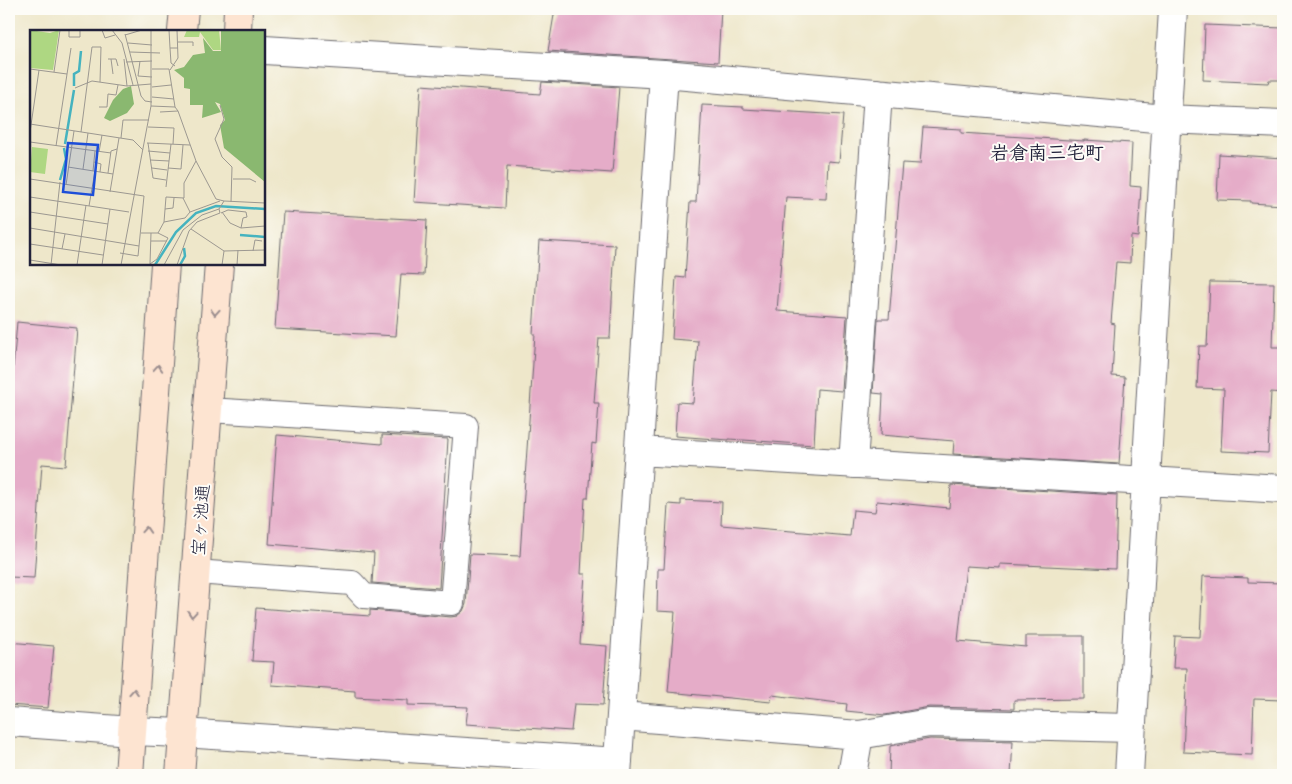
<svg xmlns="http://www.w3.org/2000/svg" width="1292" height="784" font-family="'Playpen Sans','Klee One',sans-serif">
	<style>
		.building { fill: #e5acc8 }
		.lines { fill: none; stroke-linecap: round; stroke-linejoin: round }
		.lane-casing { stroke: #69676d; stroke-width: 26 }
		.street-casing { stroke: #69676d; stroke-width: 30 }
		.secondary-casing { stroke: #69676d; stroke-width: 30 }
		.lane { stroke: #fff; stroke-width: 24 }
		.street { stroke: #fff; stroke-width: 28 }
		.secondary { stroke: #fde4d1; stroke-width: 28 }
		.oneway { stroke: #9a8d8e }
		.labels { text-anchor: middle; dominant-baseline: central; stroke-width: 4; stroke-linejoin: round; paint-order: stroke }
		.street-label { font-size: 18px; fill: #22223b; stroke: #fdfcf7 }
		.neighbourhood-label { font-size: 19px; font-weight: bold; fill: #22223b; stroke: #fdfcf7 }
		.inset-river { fill: none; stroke: #45b3bf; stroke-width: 2.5 }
		.inset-road { fill: none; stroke: #9c9891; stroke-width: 1 }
		.view { fill: #1d4ed8; fill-opacity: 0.15; stroke: #1d4ed8; stroke-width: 2.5 }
		.inset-edge { fill: none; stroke: #22223b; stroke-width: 2.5 }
	</style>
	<rect width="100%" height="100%" fill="#fdfcf7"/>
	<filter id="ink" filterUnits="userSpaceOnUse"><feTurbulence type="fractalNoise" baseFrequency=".02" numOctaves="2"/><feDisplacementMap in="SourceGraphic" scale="10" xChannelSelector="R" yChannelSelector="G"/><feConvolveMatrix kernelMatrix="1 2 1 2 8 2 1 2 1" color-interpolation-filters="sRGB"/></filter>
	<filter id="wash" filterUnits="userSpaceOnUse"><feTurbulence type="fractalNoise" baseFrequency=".0096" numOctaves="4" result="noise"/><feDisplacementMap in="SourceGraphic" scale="20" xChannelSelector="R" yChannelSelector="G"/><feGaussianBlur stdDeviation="1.12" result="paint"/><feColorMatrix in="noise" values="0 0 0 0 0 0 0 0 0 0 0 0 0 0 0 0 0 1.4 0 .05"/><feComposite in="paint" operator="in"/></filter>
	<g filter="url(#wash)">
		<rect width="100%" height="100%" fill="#eee7ca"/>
		<g id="blocks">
			<!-- building -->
			<path class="building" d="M555 9H721L718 62 548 51Z
				M1205 25 1283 28V80H1269L1268 83 1203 80Z
				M542 82 619 87 612 173 507 166 505 208 414 202 421 85 540 94Z
				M702 105 743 107V109L843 115 839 162 828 161 826 199 786 197 777 311 847 316 842 391 817 389 814 445 729 439V440L675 436 677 402 693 403 698 341 672 339 676 277 685 278 690 202H696Z
				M923 127 961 129V133L1084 141V140L1132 143 1130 186 1141 187 1138 237 1131 236 1130 263 1116 262 1111 323 1115 324 1112 376 1125 377 1119 464 953 454 954 441 881 435 883 394 873 393 878 319H889L902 163 920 164Z
				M1219 154 1283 158V205L1251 203V201L1217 200Z
				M283 212 427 220 424 275 401 274 396 336 275 329Z
				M539 241 615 245 610 338H599L594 403H599L596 444 592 443 588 498H585L581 574H585L580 644 607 646 603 705 574 704 571 731 466 724 468 707 408 705V700L355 697V691L272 685 274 662 252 661 256 608 370 616V610L451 617 457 616 463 611 466 604 470 554 520 556 525 478 535 334H533Z
				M1210 282 1274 283 1272 347H1283V393L1271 392 1268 453 1221 451 1224 389 1197 388 1199 346H1207Z
				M17 322 77 328 66 466 42 464 34 578 9 577V415Z
				M277 435 382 444V435L448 439 439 588 372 583 374 553 269 544Z
				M951 485 1117 495 1115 569 1000 564V568L966 566 958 641 1026 647V636H1084V699L1014 700V709L929 707 885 715 846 711 847 704 772 695 771 702 668 692 675 612 657 611 658 569H664L668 504 681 505V500L722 502 721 525 850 536 853 510 875 512 877 501 949 508Z
				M1203 576 1248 578V582L1283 583V700L1254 699 1252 755 1183 752 1187 668H1173L1175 636 1200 637Z
				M9 642 54 646 48 708 9 705Z
				M930 739 1013 741 1011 775H889L890 746Z"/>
		</g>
	</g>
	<g filter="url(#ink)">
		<use href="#blocks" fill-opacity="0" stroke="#69676d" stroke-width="1"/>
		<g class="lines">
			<defs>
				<path id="lane" d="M195 572 352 583 364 596 452 603 466 426 208 410"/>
				<path id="street" d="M264 50 664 74 1166 119 1283 124
					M639 451 1283 489
					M853 464 878 93
					M621 716 859 735 929 723 1131 728
					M9 722 132 731 182 733 618 762
					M617 775 664 74
					M852 775 859 735
					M1129 775 1173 9"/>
				<path id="secondary" d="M182 31 184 9
					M237 31 238 9
					M129 775 165 264
					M180 775 219 264"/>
			</defs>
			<!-- lane casing -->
			<use href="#lane" class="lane-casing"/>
			<!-- street casing -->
			<use href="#street" class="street-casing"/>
			<!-- secondary casing -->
			<use href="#secondary" class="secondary-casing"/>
			<!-- lane -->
			<use href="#lane" class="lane"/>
			<!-- street -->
			<use href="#street" class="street"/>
			<!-- secondary -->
			<use href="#secondary" class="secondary"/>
		</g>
		<!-- one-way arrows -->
		<defs><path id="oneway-chevron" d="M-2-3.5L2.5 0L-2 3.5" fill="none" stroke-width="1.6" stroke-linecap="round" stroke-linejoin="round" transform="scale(1.25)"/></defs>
		<g class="oneway">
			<use href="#oneway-chevron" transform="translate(215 312) rotate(94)"/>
			<use href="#oneway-chevron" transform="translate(158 368) rotate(-86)"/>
			<use href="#oneway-chevron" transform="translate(146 530) rotate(-86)"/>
			<use href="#oneway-chevron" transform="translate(192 614) rotate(95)"/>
			<use href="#oneway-chevron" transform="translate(134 692) rotate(-86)"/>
		</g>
	</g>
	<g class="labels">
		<!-- street labels -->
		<g class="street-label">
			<text transform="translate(199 520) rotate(-86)">宝ヶ池通</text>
		</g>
		<!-- neighbourhood labels -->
		<g class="neighbourhood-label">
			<text x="1047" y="151">岩倉南三宅町</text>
		</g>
	</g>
	<!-- overview -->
	<g transform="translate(30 30)">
		<rect width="235" height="235" fill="#eee7ca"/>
		<path d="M0 0 20 3 29 0 23 40 0 38ZM157 0H189L191 20H183L170 2 169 7H154ZM2 117 18 119 15 144 0 142Z" fill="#aed782"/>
		<path d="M191 0H235V152L194 118 190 95 195 90 190 74 185 72 191 82 172 88 173 75H160V59L154 58V48L144 40 154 37 163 25 175 23 173 8 183 21H191ZM101 56 104 74 97 83 80 91 74 88 83 70 93 59Z" fill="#8ab870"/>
		<path class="inset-river" d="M44 56V44L49 41 51 21M35 114 44 60M30 150 36 129 34 118M210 205 235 207M125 235 146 202 166 183 186 176 235 179M150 235 155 226 154 218"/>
		<path class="inset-road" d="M5 0H22M39 0V7H50V0M72 0 75 8 85 5M82 0 92 13 103 55M139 0 140 18H148M95 4 111 66 115 71 122 72M95 5 112 0M148 12H163V16M98 13 122 15M140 18 141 33 145 36M100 22 130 23M78 29H86L88 36M81 29 83 44M94 29 97 56M110 31 108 46 122 47M96 32 122 31M0 39 37 44M122 39H139L145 77M140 40 148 28 147 0M24 42 30 0M122 57 141 55M45 58 62 51 97 56 121 54M122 67 144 69M190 75 194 89 185 109 192 127 202 137 201 172M121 76 145 77 148 81 166 131 186 169 194 171M69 77H77L78 64 86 65 88 55M130 82 148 81M0 94 103 110 113 120M118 97 144 98 143 114M0 102 9 40M51 102 62 17H71L70 52M91 108 93 90H119M0 112 81 123M117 113 160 115M118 113 123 148 136 150M26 116 41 18M118 121 140 123M69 122 72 105M120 130 139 131M64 132 71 134 70 142M38 137 83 144M122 138 137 140M138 138 151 139 153 115M53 139 58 103M63 141 65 121M78 143 81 121 87 119M0 149 114 166 108 226 90 223M203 149H220L226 152M36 155 44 101M136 157 141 114M80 162 89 108M0 167 99 182M59 176 65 141M135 179 143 178 144 168M0 182 78 194M160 182 190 171M192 182 200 193 211 198 235 196M191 183 198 180 216 182 217 187 213 188 211 198M134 192 155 188 160 182 153 168M0 198 109 216M161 199 194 221 192 235M111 203H128L138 208 127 229 120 234 121 203M128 203 134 192 136 167 154 168V153L166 131M121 211H137M0 214 73 225M32 219 35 204M194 221 235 220M223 221 225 210 232 211M0 230 31 235M21 235 30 152M47 235 56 175M72 235 80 179M91 235 121 76V0M134 235 153 200 172 185 189 179 194 171 235 173M147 235 159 201 167 192 190 183 189 179M207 235 208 220"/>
		<path class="view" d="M38 113 68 115 63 165 33 162Z"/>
		<rect width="235" height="235" class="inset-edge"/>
	</g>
	<!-- margin -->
	<rect width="1292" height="784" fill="none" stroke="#fdfcf7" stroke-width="30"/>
</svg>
